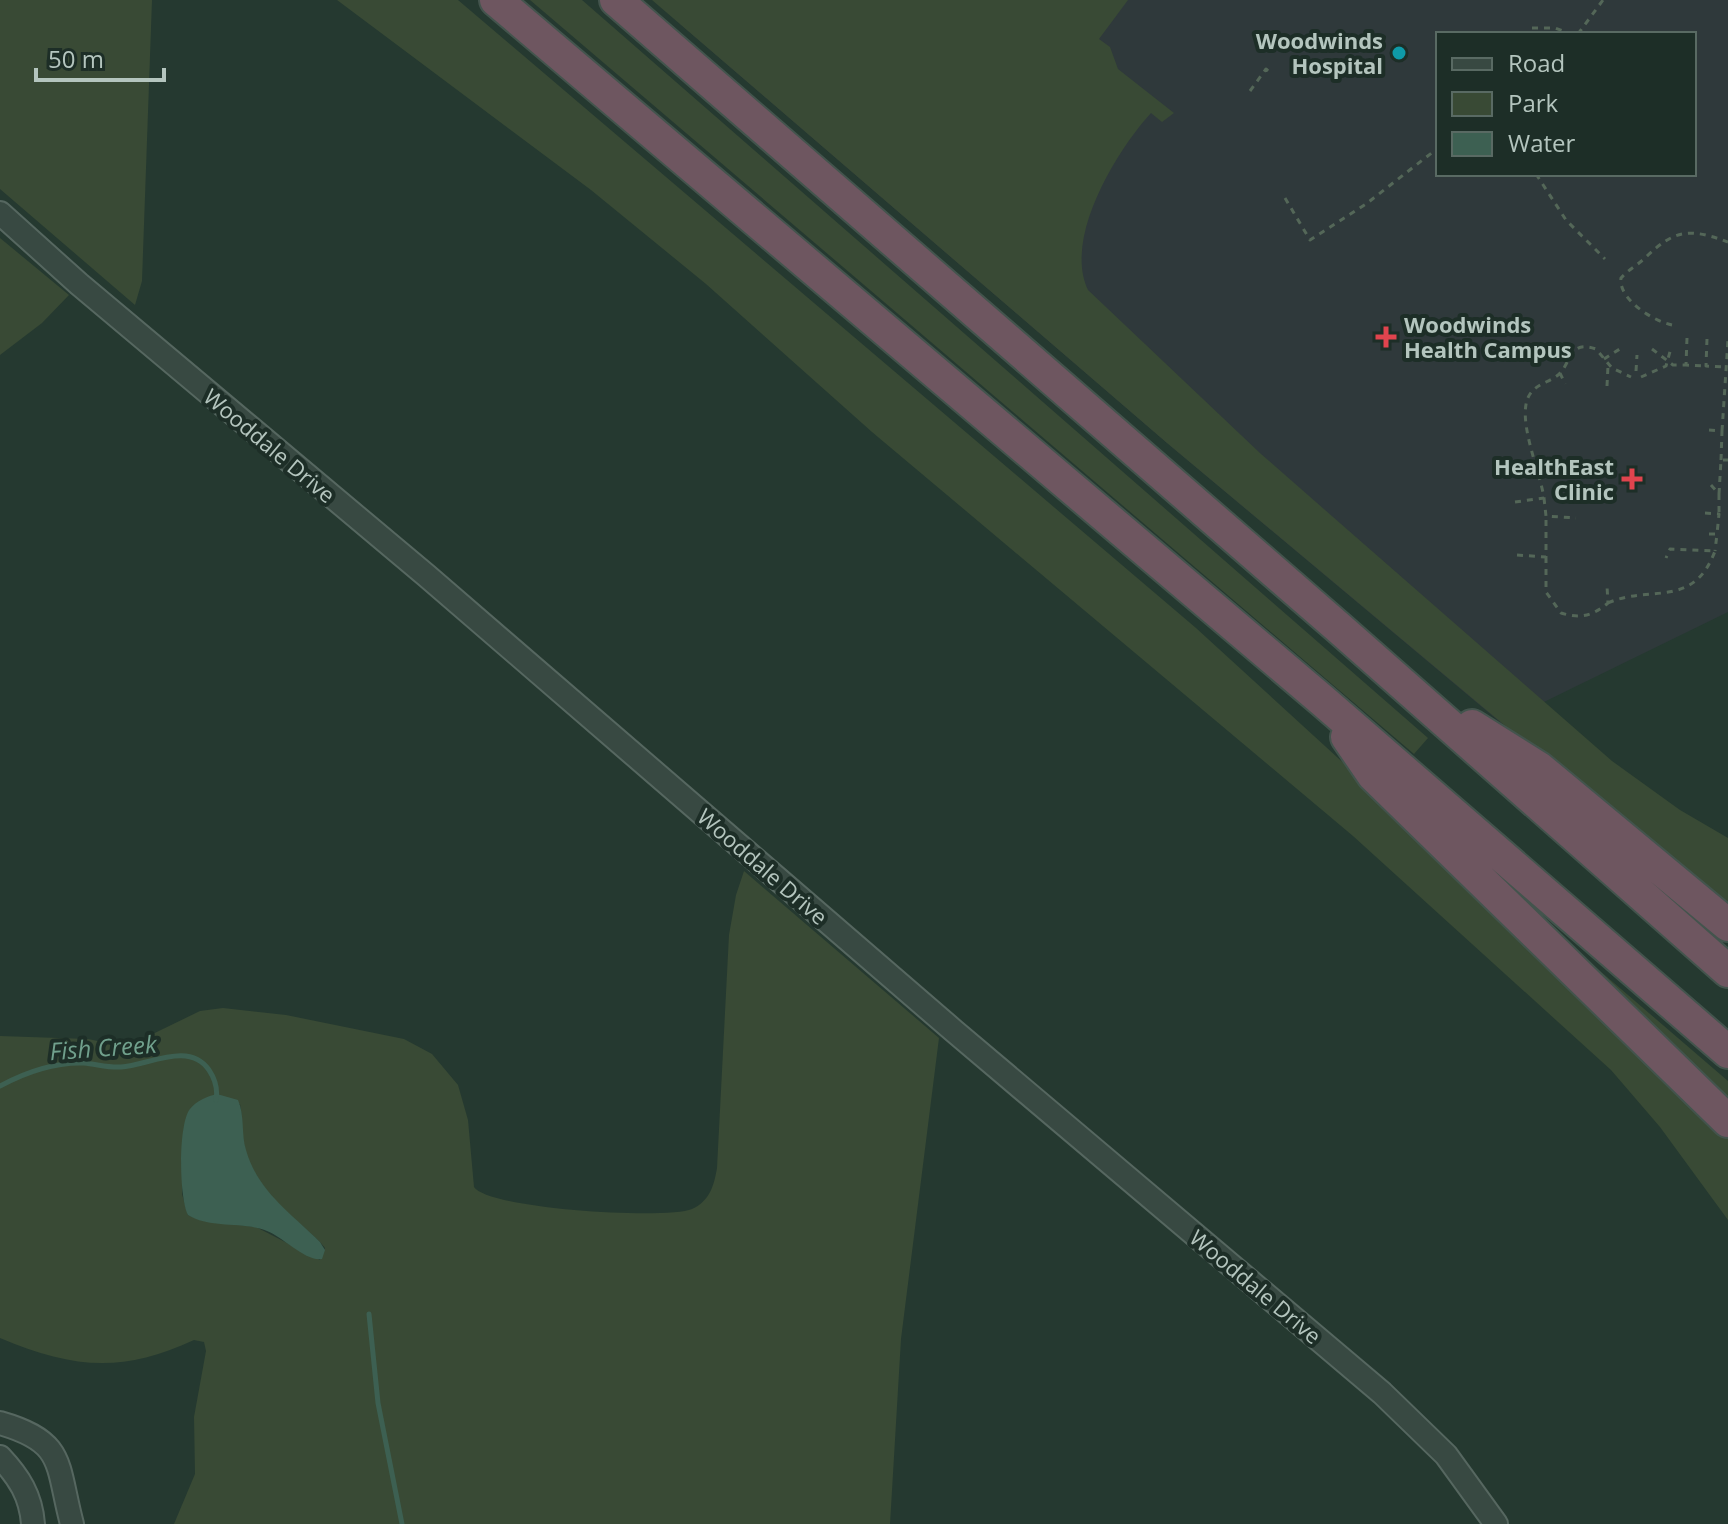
<svg xmlns="http://www.w3.org/2000/svg" width="1728" height="1524" font-family="'Open Sans',sans-serif">
	<style>
		.medical { fill: #2f393b; fill-rule: evenodd }
		.green { fill: #394a35; fill-rule: evenodd }
		.water { fill: #3d6052 }
		.lines { fill: none; stroke-linecap: round; stroke-linejoin: round }
		.stream { stroke: #3d6052; stroke-width: 5 }
		.minor-casing { stroke: #566760; stroke-width: 26 }
		.highway-casing { stroke: #43544d; stroke-width: 36 }
		.path { stroke: #546758; stroke-width: 3; stroke-dasharray: 6 6; stroke-linecap: butt }
		.minor { stroke: #384942; stroke-width: 22 }
		.highway { stroke: #6e5660; stroke-width: 32 }
		.culture-dot { fill: #0f9aa8; stroke: #1d2e27; stroke-width: 3 }
		.health-dot { fill: #e0444e; stroke: #1d2e27; stroke-width: 3 }
		.labels { text-anchor: middle; dominant-baseline: central; stroke-width: 8; stroke-linejoin: round; paint-order: stroke }
		.poi-label { font-size: 22px; font-weight: bold; fill: #b4c5be; stroke: #1d2e27; text-anchor: end }
		.street-label { font-size: 22px; fill: #b4c5be; stroke: #1d2e27 }
		.water-label { font-size: 24px; font-style: italic; fill: #70a08c; stroke: #1d2e27 }
	</style>
	<rect width="100%" height="100%" fill="#253930"/>
	<!-- medical -->
	<path class="medical" d="M682 0H1728V612L1501 723 1167 443 680 24ZM1438 34H1694V174H1438Z"/>
	<!-- green -->
	<path class="green" d="M0 0H152L142 281 135 305 0 189Z
		M337 0H458L1196 628 1373 790 1728 1131V1220L1660 1127 1611 1070 1353 836 872 432 706 284 591 190Z
		M530 0H582L1428 738 1414 754Z
		M652 0H1128L1099 39 1110 47 1118 69 1174 113 1162 122 1151 113C1117 150 1063 238 1088 290L1261 454 1612 761 1680 810 1728 838V912L1167 443Z
		M0 238 69 295 42 323 0 355Z
		M744 871 939 1038 901 1339 890 1524H174L195 1474 194 1417 206 1351 204 1342 194 1340C121 1374 72 1368 0 1338V1036L88 1039 126 1047 200 1011 223 1008 286 1015 404 1039 432 1054 458 1085 468 1120 474 1187C488 1209 666 1220 692 1209 710 1201 714 1185 717 1168L729 935 736 895ZM240 1104C243 1119 241 1134 245 1149 256 1191 291 1214 320 1242L325 1248 320 1260 256 1227 200 1220 188 1215 182 1194 184 1126Z
		M1571 946 1728 1081V1111Z"/>
	<!-- water -->
	<path class="water" d="M217 1094 238 1100C245 1116 241 1134 246 1150 258 1192 291 1213 320 1242L325 1250 322 1259C306 1262 283 1237 267 1231 243 1221 210 1229 188 1215 179 1198 178 1124 190 1109 196 1101 208 1096 217 1094Z"/>
	<g class="lines">
		<!-- stream -->
		<path class="stream" d="M0 1086C26 1072 54 1062 84 1063 96 1064 109 1068 121 1067 149 1065 189 1041 209 1070 215 1079 218 1089 216 1100
			M369 1314 378 1403 402 1524"/>
		<defs>
			<path id="minor" d="M0 213 79 284 427 576 954 1031 1382 1393 1446 1455 1496 1524
				M0 1423C66 1442 56 1464 72 1524
				M0 1457C19 1477 31 1496 33 1524"/>
			<path id="highway" d="M496 0 1323 701 1728 1052
				M616 0 1339 628 1728 971
				M1472 726 1539 768 1728 925
				M1347 737 1373 775 1728 1121"/>
		</defs>
		<!-- minor casing -->
		<use href="#minor" class="minor-casing"/>
		<!-- highway casing -->
		<use href="#highway" class="highway-casing"/>
		<!-- path -->
		<path class="path" d="M1532 28H1555L1571 34
			M1578 34 1603 0
			M1301 43H1318
			M1250 91 1266 69 1272 74
			M1438 128V134
			M1536 174 1566 220 1605 259
			M1285 198 1310 240 1366 204 1438 148
			M1672 325C1653 321 1618 299 1621 278 1629 269 1638 265 1646 257 1675 229 1690 228 1728 242
			M1687 338 1686 365 1706 366
			M1707 339 1706 366 1726 367
			M1652 349 1673 365H1686
			M1604 359 1623 347
			M1636 371 1637 355
			M1560 373 1565 384
			M1641 377 1666 366 1671 348
			M1607 386 1608 366
			M1709 430 1722 431 1721 460
			M1722 431 1728 340
			M1711 485 1719 494V514
			M1719 494 1721 460H1728
			M1544 498 1546 516 1576 518
			M1515 502 1544 498C1540 471 1515 416 1530 394 1539 381 1556 382 1564 368 1573 352 1575 342 1596 349L1612 368 1631 377
			M1705 513 1719 514 1717 534
			M1709 534H1717L1715 551
			M1517 555 1546 557V516
			M1546 557V592L1561 613C1581 619 1592 616 1608 603L1607 586
			M1608 603C1650 584 1693 610 1715 551L1670 549 1666 558"/>
		<!-- minor -->
		<use href="#minor" class="minor"/>
		<!-- highway -->
		<use href="#highway" class="highway"/>
	</g>
	<!-- markers -->
	<circle class="culture-dot" cx="1399" cy="53" r="8"/>
	<g class="health-dot">
		<path d="M1382 325h8v8h8v8h-8v8h-8v-8h-8v-8h8z"/>
		<path d="M1628 467h8v8h8v8h-8v8h-8v-8h-8v-8h8z"/>
	</g>
	<g class="labels">
		<!-- poi labels -->
		<g class="poi-label">
			<text x="1383" y="40">Woodwinds<tspan x="1383" dy="25">Hospital</tspan></text>
			<text x="1404" y="324" text-anchor="start">Woodwinds<tspan x="1404" dy="25">Health Campus</tspan></text>
			<text x="1614" y="466">HealthEast<tspan x="1614" dy="25">Clinic</tspan></text>
		</g>
		<!-- street labels -->
		<g class="street-label">
			<text transform="translate(270 445) rotate(40)">Wooddale Drive</text>
			<text transform="translate(763 866) rotate(41)">Wooddale Drive</text>
			<text transform="translate(1256 1286) rotate(40)">Wooddale Drive</text>
		</g>
		<!-- water labels -->
		<g class="water-label">
			<text transform="translate(103 1047) rotate(-4)">Fish Creek</text>
		</g>
	</g>
	<!-- legend -->
	<rect x="1436" y="32" width="260" height="144" fill="#1d2e27" stroke="#596a63" stroke-width="2"/>
	<rect x="1452" y="58" width="40" height="12" fill="#384942" stroke="#596a63" stroke-width="2"/>
	<text x="1508" y="72" font-size="24" fill="#b4c5be">Road</text>
	<rect x="1452" y="92" width="40" height="24" fill="#394a35" stroke="#596a63" stroke-width="2"/>
	<text x="1508" y="112" font-size="24" fill="#b4c5be">Park</text>
	<rect x="1452" y="132" width="40" height="24" fill="#3d6052" stroke="#596a63" stroke-width="2"/>
	<text x="1508" y="152" font-size="24" fill="#b4c5be">Water</text>
	<!-- scale -->
	<path d="M36 68v12h128v-12" fill="none" stroke="#b4c5be" stroke-width="4"/>
	<text x="48" y="68" font-size="24" fill="#b4c5be" stroke="#1d2e27" stroke-width="6" paint-order="stroke">50 m</text>
</svg>
